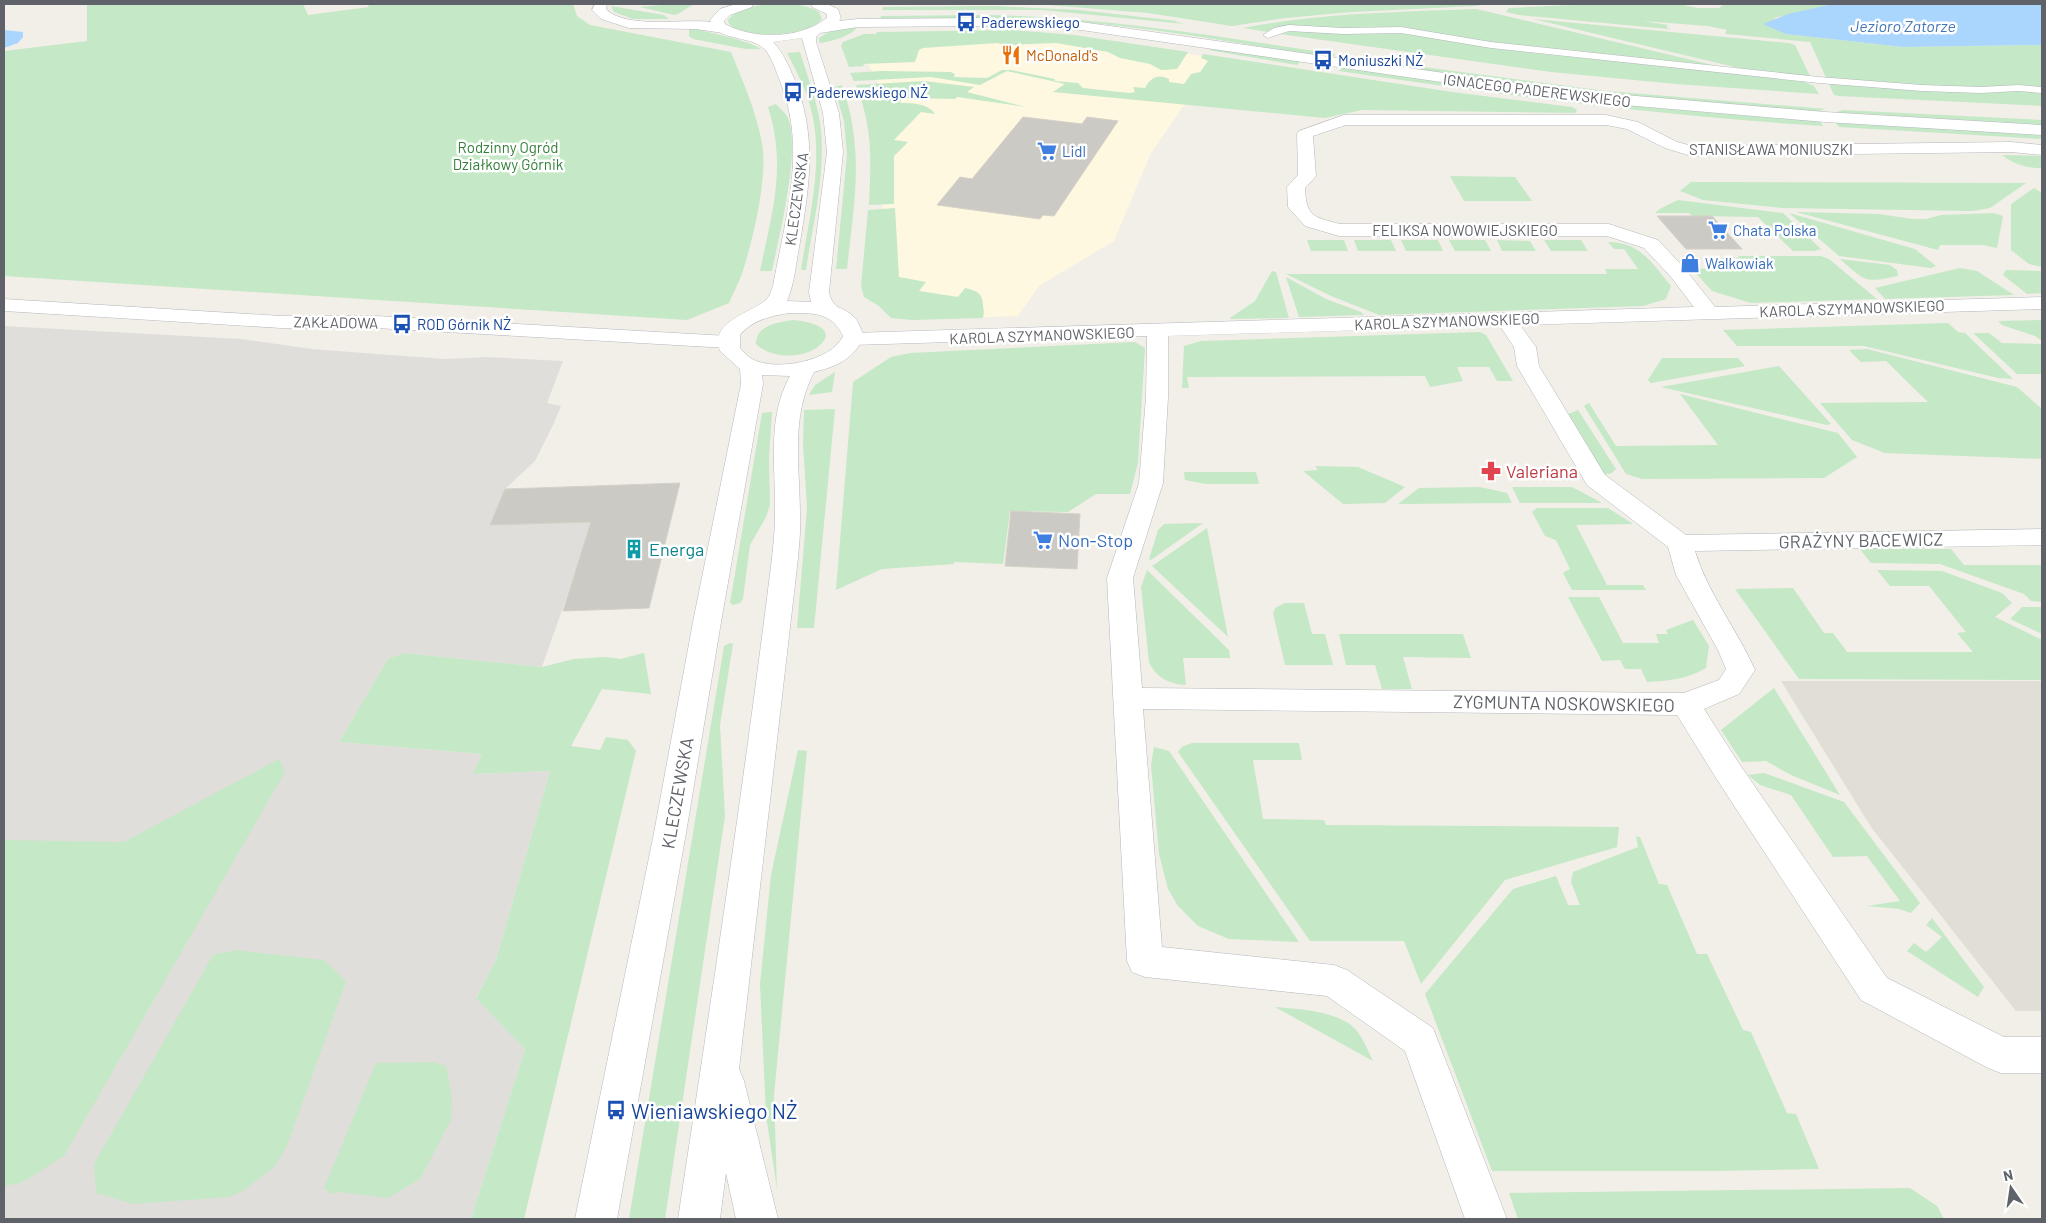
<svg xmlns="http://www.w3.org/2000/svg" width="2046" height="1223" font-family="Barlow,sans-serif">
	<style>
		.commercial { fill: #fef8e0 }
		.industrial { fill: #e0deda }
		.education { fill: #e1ded6 }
		.green { fill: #c5e8c6 }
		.water { fill: #aad6fe }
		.building { fill: #cccac5; stroke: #d6d1c6 }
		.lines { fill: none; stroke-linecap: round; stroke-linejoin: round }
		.pedestrian-casing { stroke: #b5b7bc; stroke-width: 1 }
		.minor-casing { stroke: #b5b7bc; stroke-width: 1 }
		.secondary-casing { stroke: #b6b9bf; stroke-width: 1 }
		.pedestrian { fill: #fff; fill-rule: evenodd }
		.minor { fill: #fff; fill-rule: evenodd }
		.secondary { fill: #fff; fill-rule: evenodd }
		.labels { text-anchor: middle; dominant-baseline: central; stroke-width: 5; stroke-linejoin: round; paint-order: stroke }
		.far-transit-label { font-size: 15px; fill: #164399; stroke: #fff; text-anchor: start }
		.far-food-label { font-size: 15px; fill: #c56008; stroke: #fff; text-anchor: start }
		.far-street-label { font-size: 15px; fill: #5f6268; stroke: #fff }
		.far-park-label { font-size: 15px; fill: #35813b; stroke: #fff }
		.far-shop-label { font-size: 15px; fill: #366cbe; stroke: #fff; text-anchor: start }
		.far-water-label { font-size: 16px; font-style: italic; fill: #4576b2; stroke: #fff }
		.health-label { font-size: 18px; fill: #be3a42; stroke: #fff; text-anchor: start }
		.shop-label { font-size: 18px; fill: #366cbe; stroke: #fff; text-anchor: start }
		.street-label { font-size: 18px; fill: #5f6268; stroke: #fff }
		.culture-label { font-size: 18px; fill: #0d838f; stroke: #fff; text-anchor: start }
		.near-transit-label { font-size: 21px; fill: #164399; stroke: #fff; text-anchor: start }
	</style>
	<rect width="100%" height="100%" fill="#f1efe8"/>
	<!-- commercial -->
	<path class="commercial" d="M988 33 1063 36 1217 58 1151 153 1114 241 1039 286 1018 316 970 318 881 291 884 93 864 57Z"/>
	<!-- industrial -->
	<path class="industrial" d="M4 326 241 339 312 349 390 355 446 359 486 357 563 361 547 403 561 406 553 425 535 461 505 489 490 525 613 521 598 572 575 573 542 667 404 653 388 659 339 742 482 754 474 774 550 771 496 960 476 997 525 1049 471 1219H4Z"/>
	<!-- education -->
	<path class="education" d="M1781 681H2042V1011H2016L1871 827Z"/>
	<!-- green -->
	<path class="green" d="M87 4H303L308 15 369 7 367 4H573L577 16 590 25 731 52C743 82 756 111 762 143 768 176 754 235 744 267 741 279 734 291 729 303L687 320 4 276V51L87 41Z
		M672 4H694L678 14 674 15 640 7Z
		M769 4C786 4 805 3 819 12L822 19C808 37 745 40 729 24L728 20C736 8 756 6 769 4Z
		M1036 4H1486L1476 6 1351 12 1286 18 1232 26 1148 13Z
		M1596 4H1679L1697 8H1719L1724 4H1833L1774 18 1786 34 1903 47 2042 45V106L1839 96 1834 95 1810 42 1727 34 1725 33 1727 30 1708 26 1642 21 1668 25 1670 26 1667 25V28H1670L1668 29 1519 15 1506 12 1509 8Z
		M611 6 664 15 669 19H633L614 12Z
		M993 6 1079 10 1177 21 1176 22 1185 24 1043 10H882L883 7Z
		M1475 9 1485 11 1717 66 1496 43 1423 31 1273 29 1268 32 1243 28C1320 13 1398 12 1475 9Z
		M987 15C1104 17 1220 37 1335 54L1331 58C1248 45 1164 29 1080 22 1014 17 947 19 880 19L881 16Z
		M1533 19 1789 43 1795 45 1810 76 1747 70Z
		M857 27C852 36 830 42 819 43V38L830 31Z
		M689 28C701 30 754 42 761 49H746L693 39 689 36Z
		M1014 30 1074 35 1188 52 1177 69 1161 70 1150 64 1120 58 1108 52 1056 43 1006 45 997 43 923 48 919 50 915 62 863 64 864 66 849 67 841 46 843 42 864 34H876L877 32Z
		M1293 31 1413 34 1532 53 1800 80 1814 86 1819 94 1676 84 1551 72 1280 34Z
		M1214 49 1301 61 1297 65 1208 50Z
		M800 52C807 75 816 98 820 122 827 171 813 222 806 270H801C809 216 826 157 809 102 804 85 795 69 787 53Z
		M1203 54 1452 92 1572 107 1577 110 1575 113 1362 110 1325 118 1053 92 1065 84 1007 71 980 85 931 77 854 81 850 73 881 71 951 72 955 74 954 77 987 78 1002 70H1011L1055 79V81L1078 83 1083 88 1129 93 1135 92 1133 87 1145 88C1150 78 1158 73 1169 79V82L1184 84 1191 74 1200 72 1208 61 1201 58Z
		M1343 67 1820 121 1823 126C1661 116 1500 95 1339 71Z
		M1423 67 1606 91 1826 109 1815 112 1569 91 1420 72Z
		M924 81 974 87 967 92 1026 107 957 97 955 99 901 98 900 103C911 103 928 103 935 114L921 112 894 140 908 142 894 156V204L869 205C871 159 873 128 856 85Z
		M842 85C865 151 854 203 847 269H836L847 155 844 121 834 87Z
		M776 104C780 109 785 112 788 118 801 150 779 236 772 271H760C772 213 787 166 768 107Z
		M1843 110 2042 120V125L1830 114Z
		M1835 122 2042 134V139L1839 127Z
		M2002 155 2042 156V168C2027 168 2015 165 2002 155Z
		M1450 176 1515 177 1532 201H1464Z
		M1691 182 2026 183 1990 208 1973 211 1782 208 1703 200 1680 191Z
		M2034 188 2042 193V267L2029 264 2011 250V204Z
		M1678 200 1783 213 1821 249 1814 251H1793L1758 217 1692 216 1689 213H1655C1658 209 1674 202 1678 200Z
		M895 208 899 277 926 282 919 291 958 297 965 288C977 291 983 293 983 306 984 311 984 313 983 318L912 320 891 318 879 306 864 297 861 286 868 210Z
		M1796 212 1879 214 1912 219H1926L1941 215 1993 213 2003 216 1997 248 1983 245H1940L1938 250Z
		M1789 213 1915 249 1936 266 1931 268 1839 256Z
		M1307 240H1344L1348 251H1311Z
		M1354 240H1391L1396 251H1358Z
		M1401 240H1438L1443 251H1406Z
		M1449 240H1485L1491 251H1455Z
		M1497 240 1530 241 1536 251H1502Z
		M1544 240H1581L1588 251H1551Z
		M1608 242C1640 242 1652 263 1671 286L1666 299 1643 306 1379 315 1331 296 1286 274H1607L1605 269H1638L1624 249H1614Z
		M1738 256H1821L1829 259 1877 299 1751 303 1712 291 1692 269 1729 268 1720 258H1739Z
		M1840 259 1890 265 1897 270 1898 276C1864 283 1866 282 1840 259Z
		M1960 268 1977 271 2014 295 1885 299 1875 288Z
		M2006 270 2042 271V293L2027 294 2003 275Z
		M1272 271 1276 272 1289 318 1231 319 1230 318 1255 301Z
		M1286 277 1326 299 1361 312 1364 315 1299 317Z
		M793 320C804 321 837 326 822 343 807 360 771 359 756 344 756 325 779 322 793 320Z
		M2042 320V341L2035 336 2002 325 1998 321Z
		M1948 323 1958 332 1965 333 2013 379 1998 378 1864 346H1737L1723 330Z
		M1480 332 1486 335 1513 381H1497L1489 367H1457L1463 381 1430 387 1425 376 1187 377 1189 388H1182L1184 346 1201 341Z
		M1973 333H1989L2002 343 2042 344V374H2017Z
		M1135 342 1145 348 1138 463 1130 494H1096L1068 512 1010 511 1003 564 954 562V564L882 569 836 590 853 382 891 357 910 353Z
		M1867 349 2017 387 2042 409V459L1885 453 1852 440 1820 403 1928 402 1886 361 1861 362 1849 350Z
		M1662 358H1738L1745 366 1651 383 1648 380Z
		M1779 366 1831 424 1827 425 1661 387Z
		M835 372 832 392 809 395 815 385Z
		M1680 394 1838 433 1857 457 1824 478 1642 479 1626 474 1584 406 1589 403 1616 446 1718 445Z
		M835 409 814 628H797L807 508 803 443 804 410Z
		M1578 410 1616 469 1612 473 1603 475 1566 415Z
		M772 412 769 457 770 505 766 517 750 545 743 599 740 603 733 605 730 603 762 413Z
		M1315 466 1358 467 1405 487 1385 503 1343 504 1303 471 1318 470Z
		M1184 472H1256L1259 484H1206L1185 480Z
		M1480 487 1507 493 1512 503 1398 504 1419 488Z
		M1512 487H1572L1602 503H1520Z
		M1537 508H1608L1633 524 1576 525 1607 585H1643L1646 590H1572L1563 573 1570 569 1556 540 1545 536 1532 512Z
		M1203 523 1151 560 1149 559 1158 530 1164 524Z
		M1207 528 1228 637 1152 566Z
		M1859 548 1951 549 1964 565H2042V602L2031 601 2024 594 1940 564 1871 563Z
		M1147 570 1229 650 1230 658H1183L1186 685C1170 684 1156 678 1149 662L1141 587Z
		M1877 570 1942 571 2002 593 2012 603 1995 617 2042 640V680L1799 679 1735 589 1793 588 1824 633H1833L1847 652H1973L1957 633 1966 632 1929 586H1890Z
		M1568 597H1599L1623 643H1659L1656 634H1668L1666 630 1693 620 1709 646 1706 668C1687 679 1669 681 1647 682L1641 669H1625L1620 660 1602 661Z
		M1285 603H1304L1312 634H1325L1333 665H1285L1273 613 1275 608Z
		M2022 607H2042V634L2010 619Z
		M1339 634H1463L1471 658 1403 657 1412 689H1382L1375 665H1346Z
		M730 643 733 644 720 725 725 816 665 1219H629L724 646Z
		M404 653 542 667 574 659 606 657 620 659 644 653 651 694 602 689 571 746 600 750 606 737 628 740 636 751 524 1219H471L525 1049 476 998 496 960 550 771 473 774 482 754 339 742 388 659Z
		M1774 688 1840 795 1791 775 1766 761 1742 762 1721 730Z
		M1192 743H1299L1302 760H1253L1263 819 1324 820 1326 825 1619 827 1617 847 1505 880 1421 984 1404 941H1310L1178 752 1182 747Z
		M1154 747 1169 751 1299 942 1229 939 1198 926 1178 906 1168 889 1159 854 1151 765Z
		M798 750 807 751 774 1095 777 1189 766 1115 760 984 771 875Z
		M279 759 285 772 64 1156 21 1183 4 1186V840L124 842Z
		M1764 773 1844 802 1920 903 1911 913 1899 909 1867 906 1900 901 1867 856 1833 857 1791 795 1760 785 1748 775Z
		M1636 836 1640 837 1659 884 1667 885 1697 954H1707L1743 1030 1751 1032 1787 1113 1796 1114 1819 1169 1715 1171H1492L1425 994 1513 889 1556 876 1568 905H1580L1571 882 1573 872 1638 847Z
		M1932 918 1984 987 1978 997 1907 951 1914 943 1926 952 1942 937 1926 925Z
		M235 950 324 960 346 981 287 1146 275 1166 243 1191 229 1197 133 1204 96 1193 94 1164 213 955Z
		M1275 1007C1298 1009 1340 1011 1356 1030 1363 1038 1368 1051 1373 1061Z
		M434 1062 446 1066 452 1097 451 1120 420 1179 388 1198 339 1192 331 1194 324 1188 376 1063Z
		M1910 1188 1937 1206 1944 1219H1518L1509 1193Z"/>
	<!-- water -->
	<path class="water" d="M1833 4H2042V45L1903 47 1786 34 1763 24 1788 14Z
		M4 30 23 32V37L18 43 4 48Z"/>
	<!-- building -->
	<path class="building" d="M1023 117 1082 124 1087 117 1118 121 1054 216 1043 215 1040 219 937 205 960 177 972 179Z
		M1657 216H1712L1742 249H1686Z
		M680 483 649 608 563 611 591 522 490 525 505 489Z
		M1011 511 1080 514 1077 569 1005 566Z"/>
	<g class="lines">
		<defs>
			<path id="pedestrian" d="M1289 25 1343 28 1401 27 1491 42 1819 77 1922 85 1981 87 2018 85 2042 87V93L2018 91 1981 93 1922 91 1819 83 1491 48 1401 33 1343 34 1289 31 1268 38 1263 35 1274 28Z"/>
			<path id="minor" d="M595 4H607L606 9C631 35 714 10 730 29L723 33 696 29 629 28 601 19 592 10Z
				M1344 115H1606L1638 122 1677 142 1692 146 2011 142 2042 145V155L2011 152 1691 156 1665 148 1627 129 1606 125H1346L1313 136 1316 176 1305 188C1306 217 1314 217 1340 224H1609L1615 226 1658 240 1685 269 1715 307 2042 297V309L1520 325 1536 347 1539 366 1605 475 1686 535 2042 529V545L1695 551C1708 594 1737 629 1755 670L1739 694 1704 709 1738 762 1887 978 2004 1037H2042V1073H2001L1988 1068 1861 1000 1716 778 1677 715 1143 709 1162 947 1334 965 1347 970 1433 1028 1507 1219H1465L1405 1051 1327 996 1145 977 1132 972 1127 961 1107 578 1139 483 1146 397 1147 336 852 345 845 343 842 339 845 335 852 333 1694 307 1671 277 1644 248 1607 236H1339L1305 226 1288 207 1287 187 1298 175 1297 134 1299 131ZM1500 326 1514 347 1517 366 1587 485 1668 547 1676 575 1718 650 1726 669 1719 680 1684 693 1142 688 1133 578 1163 483 1168 397V336Z
				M4 299 281 316H376L728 336 735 338 739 342 735 346 728 348 376 328H281L4 311Z"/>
			<path id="secondary" d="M736 4H753L752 7 730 15 724 21 725 24C754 40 800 39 827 18V14L812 7 811 4H827L838 9 841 19 839 21 858 19 981 18 1081 22 1566 90 1825 112 2042 125V135L1825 122 1566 100 1081 30 981 26 858 27 820 33 816 37V42L839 113 843 152 829 292C833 311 842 305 854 317 859 322 861 330 864 336 854 359 838 366 814 372 790 418 800 467 800 516 801 530 799 544 798 558L739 1069 744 1081 778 1219H736L726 1173 720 1219H678C711 1002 744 784 771 566 773 549 775 532 775 515 776 469 766 419 790 376L762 375 763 384 721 622 686 833 617 1219H575L654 833 693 622 741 384 740 369 720 351C709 321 750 314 766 300 770 296 771 291 773 286 785 219 807 150 781 84 777 73 773 61 767 52 753 33 718 44 710 20L720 9ZM802 38 823 113 827 152 809 292 811 302 787 301C795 282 796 262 800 242 810 183 817 135 794 78 788 65 783 52 773 42ZM789 313C813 313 832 312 843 336 832 361 776 372 752 359 748 357 744 352 740 348V335C752 320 771 316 789 313Z"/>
		</defs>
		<!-- pedestrian casing -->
		<use href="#pedestrian" class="pedestrian-casing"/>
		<!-- minor casing -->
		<use href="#minor" class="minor-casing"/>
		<!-- secondary casing -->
		<use href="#secondary" class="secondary-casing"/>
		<!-- pedestrian -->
		<use href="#pedestrian" class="pedestrian"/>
		<!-- minor -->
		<use href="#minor" class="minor"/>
		<!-- secondary -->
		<use href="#secondary" class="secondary"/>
	</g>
	<!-- icons -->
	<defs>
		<symbol id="bus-bare" viewBox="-9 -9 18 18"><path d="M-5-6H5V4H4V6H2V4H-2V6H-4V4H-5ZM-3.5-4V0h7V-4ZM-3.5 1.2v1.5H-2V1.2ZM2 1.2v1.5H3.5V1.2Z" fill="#1a4fb4" stroke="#fff" stroke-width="2.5" paint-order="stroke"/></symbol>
		<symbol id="restaurant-bare" viewBox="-9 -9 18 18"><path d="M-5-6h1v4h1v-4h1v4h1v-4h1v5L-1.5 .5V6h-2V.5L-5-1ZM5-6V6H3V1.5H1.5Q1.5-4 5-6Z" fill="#e8710a" stroke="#fff" stroke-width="2.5" paint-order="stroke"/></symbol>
		<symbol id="supermarket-bare" viewBox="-9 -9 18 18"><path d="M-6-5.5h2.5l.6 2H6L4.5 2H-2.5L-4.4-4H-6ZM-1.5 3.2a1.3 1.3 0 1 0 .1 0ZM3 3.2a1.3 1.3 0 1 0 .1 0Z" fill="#3f7fe0" stroke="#fff" stroke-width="2.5" paint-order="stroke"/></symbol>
		<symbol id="shop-bare" viewBox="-9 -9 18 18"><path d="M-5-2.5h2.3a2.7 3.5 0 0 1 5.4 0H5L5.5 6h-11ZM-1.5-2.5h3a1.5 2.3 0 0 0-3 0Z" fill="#3f7fe0" stroke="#fff" stroke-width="2.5" paint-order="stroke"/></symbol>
		<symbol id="pharmacy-bare" viewBox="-9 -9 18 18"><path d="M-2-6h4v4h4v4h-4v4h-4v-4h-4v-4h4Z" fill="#e0444e" stroke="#fff" stroke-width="2.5" paint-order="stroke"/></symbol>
		<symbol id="building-bare" viewBox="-9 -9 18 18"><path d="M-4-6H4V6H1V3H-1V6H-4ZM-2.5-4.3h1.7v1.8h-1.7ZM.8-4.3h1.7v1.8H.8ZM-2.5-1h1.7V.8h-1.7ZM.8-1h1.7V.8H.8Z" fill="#0f9aa8" stroke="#fff" stroke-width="2.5" paint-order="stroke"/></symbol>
	</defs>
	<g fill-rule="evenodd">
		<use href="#bus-bare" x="952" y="8" width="28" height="28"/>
		<use href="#restaurant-bare" x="997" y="41" width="28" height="28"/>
		<use href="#bus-bare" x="1309" y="46" width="28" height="28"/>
		<use href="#bus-bare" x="779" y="78" width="28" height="28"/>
		<use href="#supermarket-bare" x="1033" y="137" width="28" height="28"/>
		<use href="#supermarket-bare" x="1704" y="216" width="28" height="28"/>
		<use href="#shop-bare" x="1676" y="249" width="28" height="28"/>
		<use href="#bus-bare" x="388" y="310" width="28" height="28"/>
		<use href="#pharmacy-bare" x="1477" y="457" width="28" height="28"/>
		<use href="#supermarket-bare" x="1029" y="526" width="28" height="28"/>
		<use href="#building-bare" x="620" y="535" width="28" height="28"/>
		<use href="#bus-bare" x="602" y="1096" width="28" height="28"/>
	</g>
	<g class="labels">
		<!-- far-transit labels -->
		<g class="far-transit-label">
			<text x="981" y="22">Paderewskiego</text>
			<text x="1338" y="60">Moniuszki NŻ</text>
			<text x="808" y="92">Paderewskiego NŻ</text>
			<text x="417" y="324">ROD Górnik NŻ</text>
		</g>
		<!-- far-food labels -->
		<g class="far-food-label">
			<text x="1026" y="55">McDonald's</text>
		</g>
		<!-- far-street labels -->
		<g class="far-street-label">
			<text transform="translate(1537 90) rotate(7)">IGNACEGO PADEREWSKIEGO</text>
			<text x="1771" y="149">STANISŁAWA MONIUSZKI</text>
			<text transform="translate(796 199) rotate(-82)">KLECZEWSKA</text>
			<text x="1465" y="230">FELIKSA NOWOWIEJSKIEGO</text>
			<text transform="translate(1852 308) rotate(-2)">KAROLA SZYMANOWSKIEGO</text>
			<text transform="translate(1447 321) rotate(-2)">KAROLA SZYMANOWSKIEGO</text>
			<text transform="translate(336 322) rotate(1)">ZAKŁADOWA</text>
			<text transform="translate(1042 335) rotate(-2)">KAROLA SZYMANOWSKIEGO</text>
		</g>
		<!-- far-park labels -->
		<g class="far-park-label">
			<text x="508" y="147">Rodzinny Ogród<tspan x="508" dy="17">Działkowy Górnik</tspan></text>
		</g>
		<!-- far-shop labels -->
		<g class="far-shop-label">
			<text x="1062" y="151">Lidl</text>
			<text x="1733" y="230">Chata Polska</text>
			<text x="1705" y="263">Walkowiak</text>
		</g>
		<!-- far-water labels -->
		<g class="far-water-label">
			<text x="1903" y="25">Jezioro Zatorze</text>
		</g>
		<!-- health labels -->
		<g class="health-label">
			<text x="1506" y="471">Valeriana</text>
		</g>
		<!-- shop labels -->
		<g class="shop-label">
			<text x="1058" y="540">Non-Stop</text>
		</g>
		<!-- street labels -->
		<g class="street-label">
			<text transform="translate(1861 540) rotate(-1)">GRAŻYNY BACEWICZ</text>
			<text transform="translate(1564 703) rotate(1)">ZYGMUNTA NOSKOWSKIEGO</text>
			<text transform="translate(677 793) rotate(-80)">KLECZEWSKA</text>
		</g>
		<!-- culture labels -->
		<g class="culture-label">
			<text x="649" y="549">Energa</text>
		</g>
		<!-- near-transit labels -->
		<g class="near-transit-label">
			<text x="631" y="1110">Wieniawskiego NŻ</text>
		</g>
	</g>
	<!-- border -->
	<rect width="2046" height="1223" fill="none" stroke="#5f6268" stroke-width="10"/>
	<!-- north arrow -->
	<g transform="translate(2011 1188) rotate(347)" stroke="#ffffff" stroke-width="4" paint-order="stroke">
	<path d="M0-4L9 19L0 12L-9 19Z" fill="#5f6268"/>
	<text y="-8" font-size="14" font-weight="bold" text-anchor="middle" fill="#5f6268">N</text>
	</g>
</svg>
